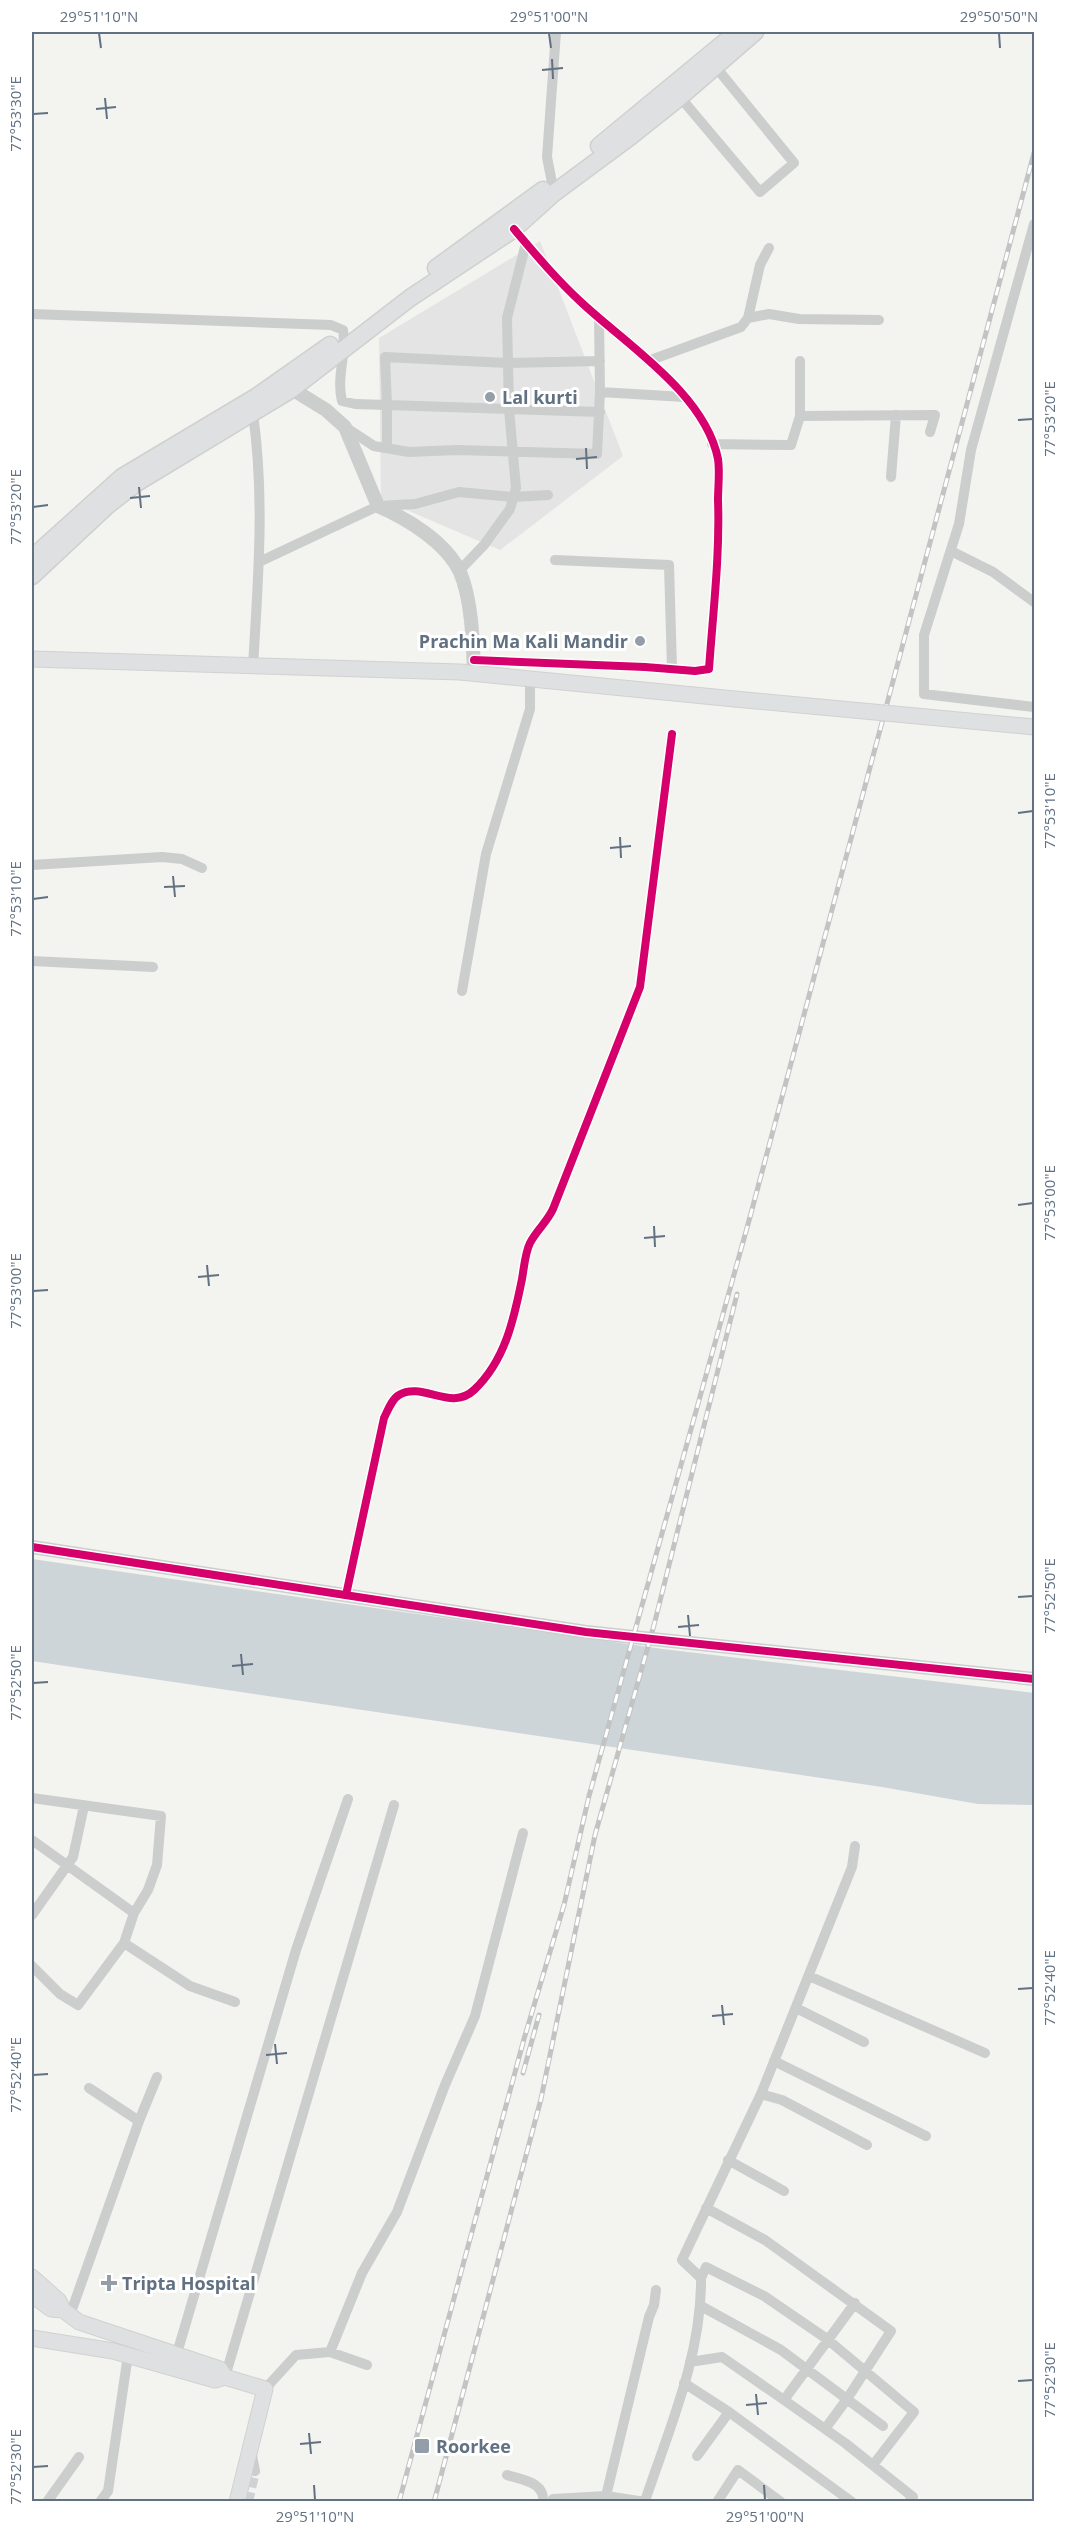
<svg xmlns="http://www.w3.org/2000/svg" width="1066" height="2533" font-family="'Open Sans',sans-serif">
	<style>
		.built { fill: #e3e4e3 }
		.water { fill: #ced5d8 }
		.lines { fill: none; stroke-linecap: round; stroke-linejoin: round }
		.minor-tunnel { stroke: #ced2d4; stroke-width: 10; stroke-dasharray: 10 5; stroke-linecap: butt }
		.secondary-casing { stroke: #d1d1d1; stroke-width: 17 }
		.primary-casing { stroke: #cfd0cf; stroke-width: 19 }
		.minor { stroke: #cccdcd; stroke-width: 10 }
		.tertiary { stroke: #cccdcd; stroke-width: 14 }
		.secondary { stroke: #dfe0e1; stroke-width: 15 }
		.primary { stroke: #dfe0e1; stroke-width: 16 }
		.rail-casing { stroke: #c2c3c3; stroke-width: 5 }
		.rail { stroke: #fff; stroke-width: 3; stroke-dasharray: 9; stroke-linecap: butt }
		.secondary-bridge-casing { stroke: #d1d1d1; stroke-width: 17; stroke-linecap: butt }
		.secondary-bridge { stroke: #dfe0e1; stroke-width: 15 }
		.cycleway-casing { stroke: #fff; stroke-width: 11 }
		.cycleway { stroke: #d6006c; stroke-width: 8 }
		.ticks { fill: none; stroke: #617182; stroke-width: 2 }
		.poi-dot { fill: #949ea8; stroke: #fff; stroke-width: 2 }
		.labels { text-anchor: middle; dominant-baseline: central; stroke-width: 6; stroke-linejoin: round; paint-order: stroke }
		.poi-label { font-size: 18px; font-weight: bold; fill: #617182; stroke: #fff; text-anchor: start }
		.neatline { fill: none; stroke: #617182; stroke-width: 2 }
		.ticks-label { font-size: 15px; text-anchor: middle; fill: #617182 }
	</style>
	<rect width="100%" height="100%" fill="#f3f3f0"/>
	<!-- built -->
	<path class="built" d="M540 241 623 456 500 550 381 499 379 338Z"/>
	<!-- water -->
	<path class="water" d="M32 1559 663 1649 1034 1693V1805L978 1804 882 1787 32 1661Z"/>
	<g class="lines">
		<!-- minor-tunnel -->
		<path class="minor-tunnel" d="M248 2502 255 2471"/>
		<defs>
			<path id="secondary" d="M32 659 460 672 735 699
				M32 2277 59 2301 63 2310 79 2322 220 2369 225 2377
				M32 2295 51 2309 63 2310
				M32 2338 113 2351 215 2380 225 2377 265 2389 237 2502"/>
			<path id="primary" d="M599 146 737 32
				M436 268 543 190
				M32 558 122 477 256 397 330 345
				M32 576 108 505 138 482 292 389 410 298 514 229 554 193 631 136 680 97 755 32"/>
		</defs>
		<!-- secondary casing -->
		<use href="#secondary" class="secondary-casing"/>
		<!-- primary casing -->
		<use href="#primary" class="primary-casing"/>
		<!-- minor -->
		<path class="minor" d="M680 97 760 192 794 163 715 66
			M554 193 547 157 556 32
			M1034 224 971 450 959 524 924 635V694L1034 707
			M32 314 331 325 343 330C347 354 336 376 342 401L355 404 387 405 385 357 507 363 600 361
			M599 317 600 392 684 397
			M748 318 769 314 799 319 879 320
			M648 361 741 327 748 318 760 265 769 248
			M800 361V416
			M345 427 374 446 409 452 457 450 597 454 600 392
			M712 444 791 445 800 416 935 415 930 432
			M387 448V405L600 412
			M891 477 896 415
			M951 551 993 572 1034 602
			M555 560 669 565 672 669
			M259 562 378 506 415 504 459 492 513 497 548 495
			M459 571 484 545 510 509 516 488 509 409 507 318 526 243
			M474 660 645 667 695 671 709 669C713 612 720 556 718 500 718 487 720 472 718 459 705 394 627 345 582 303 557 280 536 255 514 229
			M253 666C258 582 265 498 253 414
			M32 865 162 857 182 859 202 868
			M32 961 153 967
			M462 991 486 854 530 709V679
			M346 1595 384 1418C388 1410 392 1399 399 1395 422 1381 451 1412 474 1390 505 1361 514 1319 522 1279 524 1268 525 1253 530 1243 536 1231 547 1222 553 1209L640 987 672 734
			M32 1798 161 1816 157 1865 148 1890 134 1913 124 1943 78 2005 60 1994 32 1966
			M32 1840 134 1913
			M32 1915 73 1857 84 1806
			M124 1943 190 1986 235 2002
			M809 1976 985 2053
			M796 2008 864 2042
			M774 2061 926 2136
			M89 2088 139 2121
			M761 2094 782 2100 867 2145
			M728 2160 784 2191
			M706 2208 765 2240 891 2331 847 2399 825 2429
			M701 2278 706 2267 764 2296 827 2339 914 2412 873 2465
			M701 2306 781 2350 883 2426
			M70 2315 139 2121 157 2077
			M330 2352 362 2273 397 2212 445 2085 475 2016 523 1833
			M175 2360 296 1950 348 1799
			M690 2362 722 2357 784 2400 855 2303
			M225 2377 394 1805
			M684 2383 729 2412 852 2502
			M265 2389 296 2355 330 2352 367 2365
			M784 2400 845 2443 913 2497 909 2502
			M251 2451 255 2471
			M697 2456 729 2412
			M507 2475C522 2480 545 2482 543 2502
			M606 2496 649 2317 654 2305 656 2290
			M645 2501C669 2429 702 2355 701 2278L682 2260 761 2094 852 1867 855 1846
			M47 2502 79 2457
			M100 2502 108 2491 128 2355
			M553 2502V2499L606 2496 645 2502
			M717 2502 738 2470 781 2502"/>
		<!-- tertiary -->
		<path class="tertiary" d="M292 389 326 410 345 427 378 506C406 518 446 542 460 572 472 600 473 643 474 673
			M32 1547 586 1632 1034 1679"/>
		<!-- secondary -->
		<use href="#secondary" class="secondary"/>
		<!-- primary -->
		<use href="#primary" class="primary"/>
		<defs>
			<path id="rail" d="M523 2073 539 2015
				M399 2502 524 2039 564 1905 589 1796 750 1217 1034 153
				M434 2502 541 2099 595 1835 654 1625 737 1294"/>
		</defs>
		<!-- rail casing -->
		<use href="#rail" class="rail-casing"/>
		<!-- rail -->
		<use href="#rail" class="rail"/>
		<defs>
			<path id="secondary-bridge" d="M735 699 1034 727"/>
		</defs>
		<!-- secondary-bridge casing -->
		<use href="#secondary-bridge" class="secondary-bridge-casing"/>
		<!-- secondary-bridge -->
		<use href="#secondary-bridge" class="secondary-bridge"/>
		<defs>
			<path id="cycleway" d="M474 660 645 667 695 671 709 669C713 612 720 556 718 500 718 487 720 472 718 459 705 394 627 345 582 303 557 280 536 255 514 229
				M32 1547 586 1632 1034 1679
				M346 1595 384 1418C388 1410 392 1399 399 1395 422 1381 451 1412 474 1390 505 1361 514 1319 522 1279 524 1268 525 1253 530 1243 536 1231 547 1222 553 1209L640 987 672 734"/>
		</defs>
		<!-- cycleway casing -->
		<use href="#cycleway" class="cycleway-casing"/>
		<!-- cycleway -->
		<use href="#cycleway" class="cycleway"/>
	</g>
	<!-- ticks -->
	<path class="ticks" d="M99 33 101 48M549 33 551 48M999 33 1000 48M552 59 553 79M542 70 563 68M105 98 107 119M96 109 116 107M33 114 48 113M1018 420 1033 419M586 448 587 469M576 459 597 457M139 487 141 508M130 498 150 496M33 507 48 505M1018 813 1033 811M620 837 621 858M610 848 631 846M173 876 175 897M164 887 185 886M33 899 48 897M1018 1205 1033 1203M654 1226 655 1247M644 1238 665 1236M207 1265 209 1286M198 1277 219 1275M33 1291 48 1290M1018 1597 1033 1596M688 1615 690 1636M678 1627 699 1625M241 1654 243 1675M232 1666 253 1664M33 1683 48 1682M1018 1989 1033 1988M722 2005 724 2025M712 2016 733 2014M275 2044 277 2064M266 2055 287 2053M33 2075 48 2074M1018 2381 1033 2380M756 2394 758 2415M746 2405 767 2403M309 2433 311 2454M300 2444 321 2442M33 2467 48 2466M314 2485 315 2500M764 2485 765 2500"/>
	<!-- markers -->
	<g class="poi-dot">
		<circle cx="490" cy="397" r="6"/>
		<circle cx="640" cy="641" r="6"/>
		<path d="M106 2274h6v6h6v6h-6v6h-6v-6h-6v-6h6z"/>
		<rect x="414" y="2438" width="16" height="16" rx="3"/>
	</g>
	<g class="labels">
		<!-- poi labels -->
		<g class="poi-label">
			<text x="502" y="397">Lal kurti</text>
			<text x="628" y="641" text-anchor="end">Prachin Ma Kali Mandir</text>
			<text x="122" y="2283">Tripta Hospital</text>
			<text x="436" y="2446">Roorkee</text>
		</g>
	</g>
	<!-- border -->
	<rect width="1066" height="2533" fill="none" stroke="#ffffff" stroke-width="66"/>
	<rect x="33" y="33" width="1000" height="2467" class="neatline"/>
	<g class="ticks-label">
		<text x="99" y="22">29°51'10"N</text>
		<text x="549" y="22">29°51'00"N</text>
		<text x="999" y="22">29°50'50"N</text>
		<text transform="translate(16 114) rotate(-90)" y="5">77°53'30"E</text>
		<text transform="translate(1050 419) rotate(-90)" y="5">77°53'20"E</text>
		<text transform="translate(16 507) rotate(-90)" y="5">77°53'20"E</text>
		<text transform="translate(1050 811) rotate(-90)" y="5">77°53'10"E</text>
		<text transform="translate(16 899) rotate(-90)" y="5">77°53'10"E</text>
		<text transform="translate(1050 1203) rotate(-90)" y="5">77°53'00"E</text>
		<text transform="translate(16 1291) rotate(-90)" y="5">77°53'00"E</text>
		<text transform="translate(1050 1596) rotate(-90)" y="5">77°52'50"E</text>
		<text transform="translate(16 1683) rotate(-90)" y="5">77°52'50"E</text>
		<text transform="translate(1050 1988) rotate(-90)" y="5">77°52'40"E</text>
		<text transform="translate(16 2075) rotate(-90)" y="5">77°52'40"E</text>
		<text transform="translate(1050 2380) rotate(-90)" y="5">77°52'30"E</text>
		<text transform="translate(16 2467) rotate(-90)" y="5">77°52'30"E</text>
		<text x="315" y="2522">29°51'10"N</text>
		<text x="765" y="2522">29°51'00"N</text>
	</g>
</svg>
